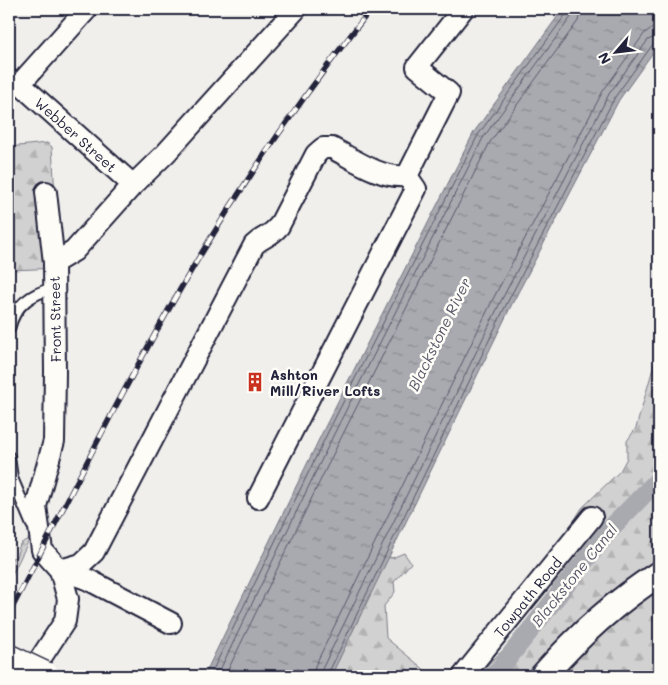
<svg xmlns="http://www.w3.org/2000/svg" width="668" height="685" font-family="Mali,sans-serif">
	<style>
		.forest { fill: url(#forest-firs); stroke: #7a7a86 }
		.water { fill: url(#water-ripples); stroke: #737381 }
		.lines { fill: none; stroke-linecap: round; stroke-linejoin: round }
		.shore { stroke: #58586a; stroke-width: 1 }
		.canal { stroke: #a9a9b0; stroke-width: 19 }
		.service-casing { stroke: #22223b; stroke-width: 14 }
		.minor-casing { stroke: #22223b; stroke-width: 24 }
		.tertiary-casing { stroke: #22223b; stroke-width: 29 }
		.service { stroke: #fdfcf7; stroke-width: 10 }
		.minor { stroke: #fdfcf7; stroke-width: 20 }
		.tertiary { stroke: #fdfcf7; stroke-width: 25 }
		.rail-casing { stroke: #22223b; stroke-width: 5.5 }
		.rail { stroke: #fdfcf7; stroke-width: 4; stroke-dasharray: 11; stroke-linecap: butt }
		.primary-bridge-casing { stroke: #22223b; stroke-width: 31; stroke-linecap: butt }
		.primary-bridge { stroke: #fdfcf7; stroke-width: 28 }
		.labels { text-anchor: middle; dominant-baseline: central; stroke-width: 5; stroke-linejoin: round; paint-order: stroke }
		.street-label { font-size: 14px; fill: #22223b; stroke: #fdfcf7 }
		.poi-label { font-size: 14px; font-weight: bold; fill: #22223b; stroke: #fdfcf7; text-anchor: start }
		.water-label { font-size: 15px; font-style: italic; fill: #58586a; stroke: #fdfcf7 }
	</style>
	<defs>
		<pattern id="forest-firs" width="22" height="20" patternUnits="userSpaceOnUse" patternTransform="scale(1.25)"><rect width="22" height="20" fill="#d2d1d1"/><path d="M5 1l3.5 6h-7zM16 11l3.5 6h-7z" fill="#b4b3b4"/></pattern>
		<pattern id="water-ripples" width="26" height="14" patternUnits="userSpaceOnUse" patternTransform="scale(1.25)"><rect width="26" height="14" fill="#a9a9b0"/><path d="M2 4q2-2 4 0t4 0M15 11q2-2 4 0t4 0" fill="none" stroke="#898990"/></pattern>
	</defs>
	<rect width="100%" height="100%" fill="#f0efec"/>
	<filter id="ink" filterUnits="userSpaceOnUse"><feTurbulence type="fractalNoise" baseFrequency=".02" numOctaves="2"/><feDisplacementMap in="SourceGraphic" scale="10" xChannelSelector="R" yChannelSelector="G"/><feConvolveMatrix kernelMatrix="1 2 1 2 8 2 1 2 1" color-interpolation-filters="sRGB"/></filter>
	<g filter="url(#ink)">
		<!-- forest -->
		<path class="forest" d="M47 143 52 147 58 243V268L12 270 9 276V147Z
			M659 347V676H476L502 651 535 639 541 619 555 598 552 586 562 565 563 539 582 508 620 471 627 458V441L636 428Z
			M31 537 30 538 9 581V559L16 557 20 544Z
			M382 553 392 558 404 553 411 563 394 582 395 592 384 606 386 638 432 676H315Z"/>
		<!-- water -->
		<path class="water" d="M563 9H659V44L619 100 511 306 331 676H204L324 429 474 132Z"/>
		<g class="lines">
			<!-- shore -->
			<path class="shore" d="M210 676 328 432 478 135 566 14 567 9
				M217 676 334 434 483 138 571 17 573 9
				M225 676 341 438 490 142 578 21 581 9
				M313 676 315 666 494 297 603 91 644 34 650 29 659 28
				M321 676 322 669 501 301 609 94 648 40 659 35
				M327 676 507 303 615 97 653 44 659 41"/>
			<!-- canal -->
			<path class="canal" d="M494 676 610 529 659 479"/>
			<defs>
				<path id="service" d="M9 73 20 84
					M9 329C15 304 32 293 55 288
					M9 457 12 478 32 525"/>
				<g id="minor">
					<path id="s1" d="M87 9 20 84 133 185"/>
					<path d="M46 192 54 263"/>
					<path d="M258 498 416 189 407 176"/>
					<path d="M60 570 81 564 94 552 254 245C263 236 269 238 279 226L316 154 323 148H332C355 160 381 179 407 176L449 93 417 67 463 9"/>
					<path d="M60 570 87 579 171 623"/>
					<path d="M29 676 65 621 68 599 60 570 42 550 36 506 54 441 55 372 54 263 74 251 131 187 166 153 296 9"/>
					<path id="s2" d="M463 676 592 517"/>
				</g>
				<path id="tertiary" d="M543 676C577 637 616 601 659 574"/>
			</defs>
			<!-- service casing -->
			<use href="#service" class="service-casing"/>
			<!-- minor casing -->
			<use href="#minor" class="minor-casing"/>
			<!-- tertiary casing -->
			<use href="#tertiary" class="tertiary-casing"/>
			<!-- service -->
			<use href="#service" class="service"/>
			<!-- minor -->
			<use href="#minor" class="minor"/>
			<!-- tertiary -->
			<use href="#tertiary" class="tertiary"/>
			<defs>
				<path id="rail" d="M9 614C70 496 128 377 195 264 248 175 307 90 371 9"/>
			</defs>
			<!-- rail casing -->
			<use href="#rail" class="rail-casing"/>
			<!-- rail -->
			<use href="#rail" class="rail"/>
			<defs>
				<path id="primary-bridge" d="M9 659 45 676"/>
			</defs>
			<!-- primary-bridge casing -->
			<use href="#primary-bridge" class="primary-bridge-casing"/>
			<!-- primary-bridge -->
			<use href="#primary-bridge" class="primary-bridge"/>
		</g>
	</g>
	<!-- icons -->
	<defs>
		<symbol id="building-bare" viewBox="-9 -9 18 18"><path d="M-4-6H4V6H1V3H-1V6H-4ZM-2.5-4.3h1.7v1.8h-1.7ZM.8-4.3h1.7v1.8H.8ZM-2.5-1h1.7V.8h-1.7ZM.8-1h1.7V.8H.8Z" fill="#c8321e" stroke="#fdfcf7" stroke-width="2.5" paint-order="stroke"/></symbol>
	</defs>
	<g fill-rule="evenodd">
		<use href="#building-bare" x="241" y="368" width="28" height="28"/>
	</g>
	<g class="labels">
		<!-- street labels -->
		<g class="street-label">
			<text stroke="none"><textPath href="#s1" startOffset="176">Webber Street</textPath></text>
			<text transform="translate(55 319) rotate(-91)">Front Street</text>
			<text stroke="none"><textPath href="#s2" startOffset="102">Towpath Road</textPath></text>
		</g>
		<!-- poi labels -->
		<g class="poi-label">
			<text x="270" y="374">Ashton<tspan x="270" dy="16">Mill/River Lofts</tspan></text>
		</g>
		<!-- water labels -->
		<g class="water-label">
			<text transform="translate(439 334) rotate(-64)">Blackstone River</text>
			<text transform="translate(574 575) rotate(-51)">Blackstone Canal</text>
		</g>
	</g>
	<!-- margin -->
	<rect width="668" height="685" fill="none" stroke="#fdfcf7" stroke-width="30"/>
	<rect x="15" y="15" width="638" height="655" fill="none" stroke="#22223b" stroke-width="2" filter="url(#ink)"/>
	<!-- north arrow -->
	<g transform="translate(616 52) rotate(242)" stroke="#fdfcf7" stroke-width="4" paint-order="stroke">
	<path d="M0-4L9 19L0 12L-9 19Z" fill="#22223b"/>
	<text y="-8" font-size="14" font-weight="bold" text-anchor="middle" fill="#22223b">N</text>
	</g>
</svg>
